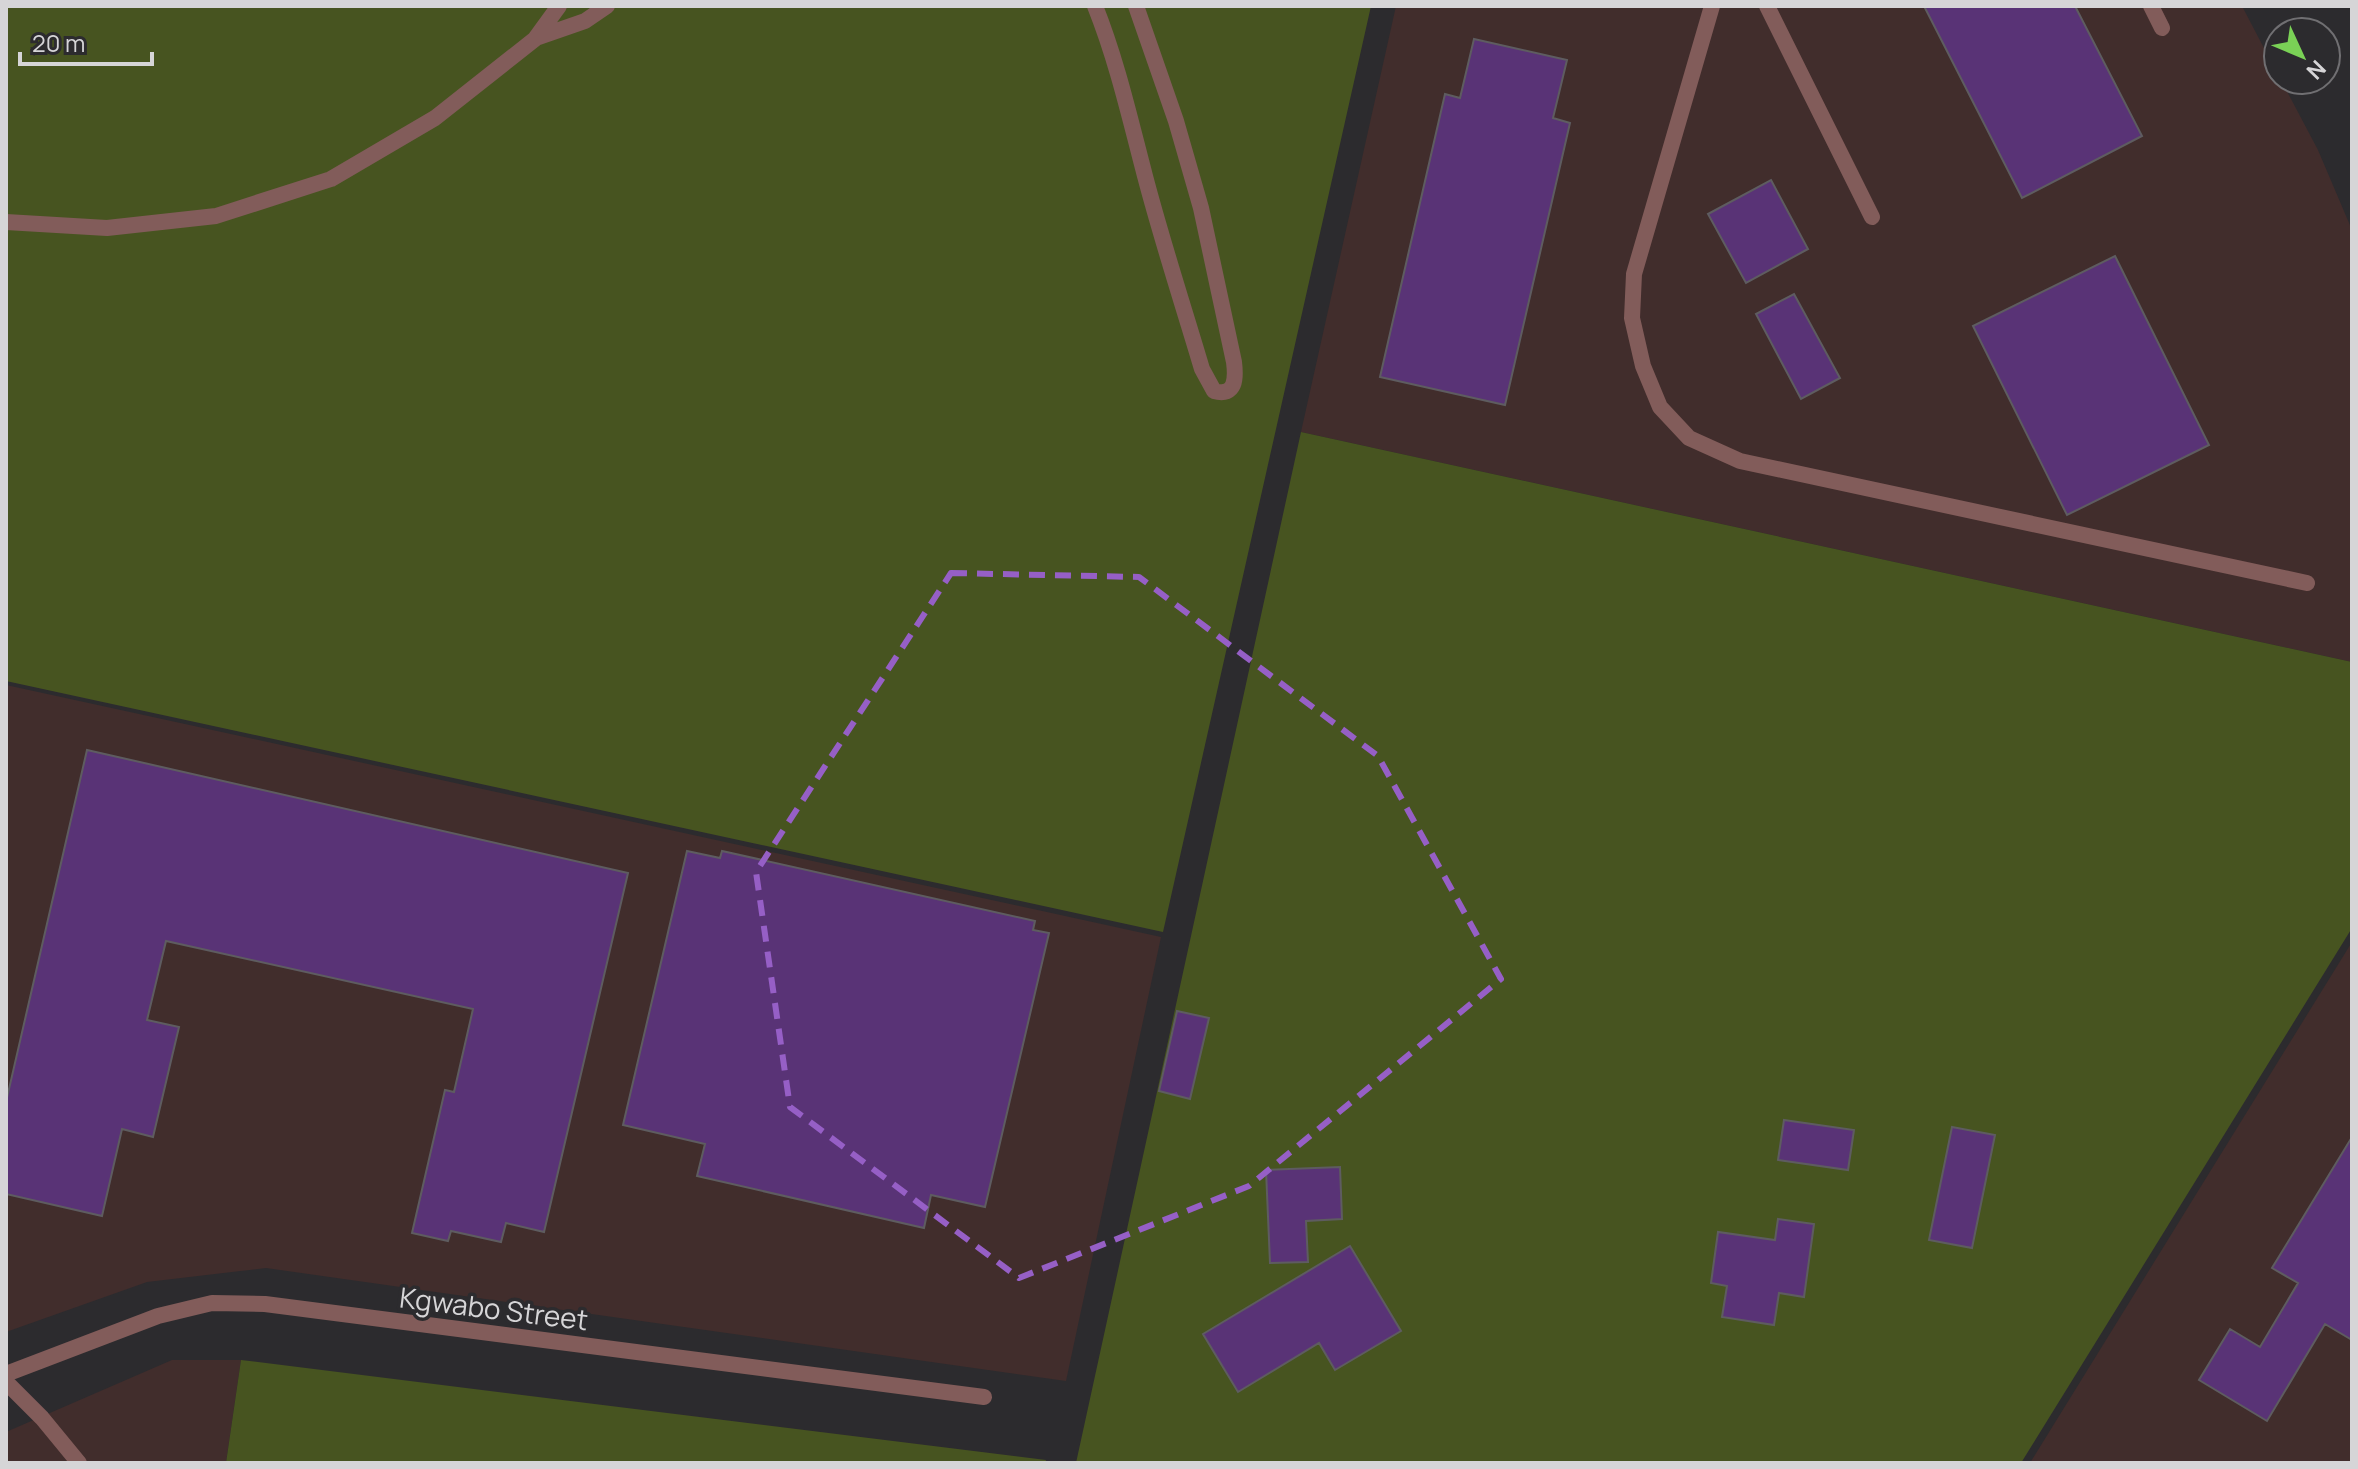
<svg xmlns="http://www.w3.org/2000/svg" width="2358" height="1469" font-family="Manrope,sans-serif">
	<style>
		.commercial { fill: #412d2c }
		.green { fill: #475420 }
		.building { fill: #593376; stroke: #5e5c60; stroke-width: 2 }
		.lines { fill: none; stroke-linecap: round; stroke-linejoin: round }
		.service { stroke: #825c5a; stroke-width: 16 }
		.minor { stroke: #825c5a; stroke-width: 16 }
		.marked { fill: none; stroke: #965fc6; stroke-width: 6; stroke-dasharray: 16 10; stroke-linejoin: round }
		.labels { text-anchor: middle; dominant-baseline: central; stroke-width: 7; stroke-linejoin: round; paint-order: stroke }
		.street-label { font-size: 28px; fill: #d6d5d7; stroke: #2c2b2e }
	</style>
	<rect width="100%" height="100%" fill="#2c2b2e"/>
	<!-- commercial -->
	<path class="commercial" d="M1396 6H2242L2278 75V80H2281L2318 150 2352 230V662L1301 432Z
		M6 685 1161 937 1066 1381 266 1268 147 1282 6 1332Z
		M2352 942V1463H2030Z
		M172 1360H241L226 1463H6V1432Z"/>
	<!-- green -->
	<path class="green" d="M6 6H1371L1163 932 6 681Z
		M1301 432 2352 662V928L2021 1463H1076Z
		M241 1360 1046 1460 1045 1463H226Z"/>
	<!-- building -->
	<path class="building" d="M1924 6H2075L2142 136 2022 198Z
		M1474 39 1567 60 1553 118 1570 123 1505 405 1380 377 1445 94 1460 98Z
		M1771 180 1808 249 1746 283 1708 214Z
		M2115 256 2209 445 2067 515 1973 326Z
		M1794 294 1840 378 1801 399 1756 314Z
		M87 750 628 873 544 1232 506 1223 501 1242 451 1231 448 1241 412 1233 445 1090 454 1092 473 1009 166 941 147 1020 179 1027 153 1137 122 1129 102 1216 6 1194V1102Z
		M687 851 720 858 722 851 1035 921 1033 930 1049 933 985 1207 931 1195 924 1228 697 1176 705 1144 623 1125Z
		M1177 1011 1209 1018 1190 1099 1159 1091Z
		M1784 1120 1854 1130 1848 1170 1778 1160Z
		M1952 1127 1995 1135 1972 1248 1929 1240Z
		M2352 1137V1340L2325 1324 2267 1421 2199 1380 2230 1329 2260 1347 2298 1283 2272 1268Z
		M1340 1167 1342 1219 1306 1221 1308 1262 1270 1263 1266 1170Z
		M1778 1219 1814 1224 1804 1297 1779 1293 1774 1325 1722 1317 1727 1286 1711 1283 1718 1232 1775 1240Z
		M1350 1246 1401 1331 1335 1370 1319 1343 1238 1392 1203 1334Z"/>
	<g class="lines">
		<!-- service -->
		<path class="service" d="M1712 6 1634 274 1632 318 1643 366 1660 407 1689 438 1740 461 2307 583
			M1767 6 1872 217
			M2151 6 2162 28
			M6 1374 158 1316 212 1303 265 1304 984 1397
			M6 1382 42 1418 79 1463"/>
		<!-- minor -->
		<path class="minor" d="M1095 6C1117 61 1130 119 1145 176 1162 241 1183 305 1202 369L1214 391C1236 397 1236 378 1234 362L1201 208 1176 121 1136 6
			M536 38 585 21 607 6
			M6 222 107 228 216 216 331 179 435 118 535 39 559 6"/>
	</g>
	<!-- marked area -->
	<path class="marked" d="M951 573 1139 577 1378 756 1501 979 1249 1186 1019 1278 790 1107 756 872Z"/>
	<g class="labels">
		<!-- street labels -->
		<g class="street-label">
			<text transform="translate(494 1308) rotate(7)">Kgwabo Street</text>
		</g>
	</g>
	<!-- border -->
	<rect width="2358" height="1469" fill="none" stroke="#d6d5d7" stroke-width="16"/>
	<!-- north arrow -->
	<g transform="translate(2302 56) rotate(134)"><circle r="38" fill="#2c2b2e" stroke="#706f72" stroke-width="2"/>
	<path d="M0-6L14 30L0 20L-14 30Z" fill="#7ad156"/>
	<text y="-12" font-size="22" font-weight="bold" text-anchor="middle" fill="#d6d5d7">N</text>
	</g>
	<!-- scale -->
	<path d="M20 52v12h132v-12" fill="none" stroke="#d6d5d7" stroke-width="4"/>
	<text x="32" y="52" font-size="24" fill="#d6d5d7" stroke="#2c2b2e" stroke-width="6" paint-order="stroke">20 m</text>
</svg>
